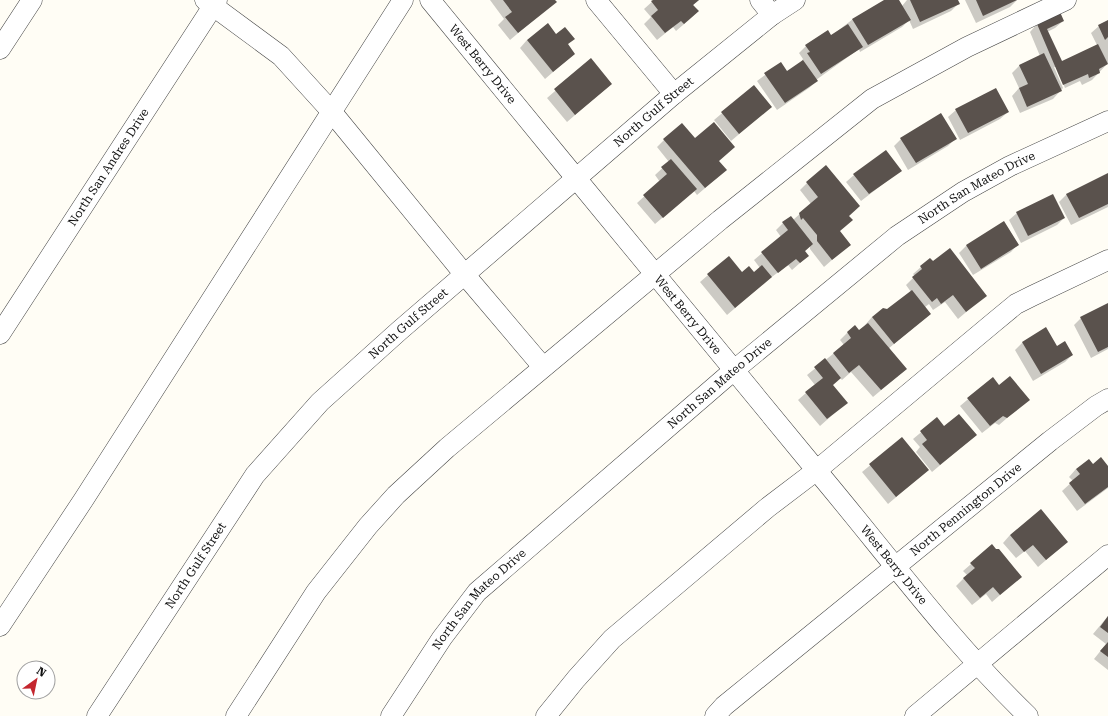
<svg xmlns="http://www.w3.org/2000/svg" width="1108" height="716" font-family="'Roboto Serif',serif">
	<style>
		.shadow { fill: #0003 }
		.building { fill: #5a524d }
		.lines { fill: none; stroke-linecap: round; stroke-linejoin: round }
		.minor-casing { stroke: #444; stroke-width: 21 }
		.minor { stroke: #fff; stroke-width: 20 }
		.labels { text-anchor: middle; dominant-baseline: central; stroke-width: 4; stroke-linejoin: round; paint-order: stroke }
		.street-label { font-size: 12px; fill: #111; stroke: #fff }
	</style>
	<rect width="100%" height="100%" fill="#fffdf5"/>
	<!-- shadow -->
	<path class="shadow" d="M490 0H554L555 2 510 40 498 25 504 19Z
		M654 0H699L693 5 698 11 690 19 676 31 673 27 657 40 644 24 651 17 644 9Z
		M885 0H898L902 6 907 0H957L958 4 951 11 913 29 909 20 902 27 860 52 859 49 816 80 817 81 809 88 777 110 757 81 781 63 787 72 801 62 803 59 799 53 806 46 831 36 853 19Z
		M965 0H1017L1010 7 976 23Z
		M1063 21 1055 28 1047 32 1062 62 1097 45 1091 33 1099 26 1108 21V63L1092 80 1082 85 1080 81 1065 88 1056 67H1054L1063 88 1053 99 1020 113 1012 96 1019 88 1012 73 1020 65 1040 56 1030 32 1037 24Z
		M556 35 574 54 545 79 520 48 527 40Z
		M591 60 611 84 567 122 547 98Z
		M754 86 771 107 731 141 714 120Z
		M956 110 1008 112 1000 119 960 140 948 117Z
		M956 138 948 146 908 170 894 146 901 139Z
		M664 140H695L718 177 697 195 694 191 655 224 637 203 660 182 655 175 669 162 657 147Z
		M900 171 861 201 846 182 854 175Z
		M1108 174V207L1071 225 1059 202 1067 194Z
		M807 183 848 216 839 232 849 245 824 267 810 249V246L804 252 807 256 800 263 792 270 788 265 769 279 727 315 700 282 729 257 742 274H753L760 268 754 260 781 237 776 230 783 223 793 220 811 204 800 190Z
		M1017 213 1064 218 1057 225 1021 243 1009 220Z
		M1004 222 1018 244 1011 252 973 275 959 253 966 246Z
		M930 259 985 296 958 319 945 302 933 310 929 304 925 307 930 314 888 349 898 376 873 397 851 372 842 380 840 378 832 385 846 403 820 426 798 400 815 385 807 375 844 345 840 340 847 333 855 327 859 332 872 317 888 310 911 292 906 285 915 276 913 274Z
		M1108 304V349L1091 358 1074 325 1081 318Z
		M1046 329 1057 347 1072 355 1065 362 1033 381 1015 350 1022 343Z
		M993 378 999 386 1028 400 999 425 995 423 982 433 960 406Z
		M937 419 944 427 976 435 932 472 916 452 920 447 913 439Z
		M902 439 928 470 888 504 862 472Z
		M1093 465 1108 468V488L1077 511 1062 491 1073 481 1069 477 1076 469Z
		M1010 535 1067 542 1038 567 1025 551 1016 558 1003 543Z
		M992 546 1021 577 992 602 986 594 972 605 956 586 967 575 963 571Z
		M1108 616V670L1094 659 1106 644 1093 634Z"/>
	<!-- building -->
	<path class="building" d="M503 0H555L557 2 518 33 505 17 512 12Z
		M653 0H699L693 5 699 11 684 24 681 21 665 33 651 16 658 10 651 1Z
		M884 0H899L911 20 868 45 852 19Z
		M910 0H958L960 4 920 22Z
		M976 0H1017L983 16Z
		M1060 12 1064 21 1047 29 1062 61 1098 44 1108 64 1099 69 1100 73 1089 78 1088 74 1063 85 1037 24Z
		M1108 20V37L1105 40 1098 25Z
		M548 23 556 34 565 27 575 39 568 44 575 54 553 72 527 40Z
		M848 24 863 47 821 74 807 53 810 52 805 45 828 30 831 35Z
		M1044 53 1062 91 1027 107 1019 88 1028 84 1019 65Z
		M591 58 612 84 575 115 554 89Z
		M803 60 818 81 785 103 764 73 781 62 787 71Z
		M754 85 772 107 739 134 721 112Z
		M996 88 1009 112 968 133 955 109Z
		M941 113 957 139 916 163 900 138Z
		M714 122 735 147 719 161 727 170 705 188 663 139 682 123 695 138Z
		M886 150 902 171 869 194 853 174Z
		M671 159 697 189 663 218 643 195 667 174 661 167Z
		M826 165 860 206 849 216 853 220 840 231 851 245 832 260 817 241V235L803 218 801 220 799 213 818 197 806 182Z
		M1108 173V204L1079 218 1066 194Z
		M1053 194 1065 218 1028 236 1016 212Z
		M791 216 813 244 805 251 809 256 800 263 796 259 778 273 761 252 788 230 782 222Z
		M1004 221 1019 245 981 269 966 245Z
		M950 248 987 296 966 312 953 295 941 304 937 298 932 302 912 277 922 269 920 266 930 258 933 261Z
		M729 256 742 272 749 266 754 272 762 265 772 277 735 308 707 274Z
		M912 290 931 314 894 344 872 317 883 308 887 309Z
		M1108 303V347L1098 352 1080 317Z
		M868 323 907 369 881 390 859 365 849 373 833 353 851 338 847 332 855 325 859 330Z
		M1046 327 1057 346 1065 341 1073 355 1041 374 1022 342Z
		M825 358 841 378 833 385 848 403 827 419 805 392 823 378 814 367Z
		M1010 376 1030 400 1007 418 1003 416 990 426 967 398 993 377 999 385Z
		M959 414 977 435 940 465 922 444 927 440 920 431 937 417 944 426Z
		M902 437 929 470 896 497 869 464Z
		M1101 457 1108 466V487L1085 504 1069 483 1080 474 1076 469 1089 459 1093 464Z
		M1041 509 1068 542 1046 560 1033 545 1024 552 1010 535Z
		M992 544 996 549H999L1022 577 1000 595 993 587 980 598 963 578 975 568 970 563Z
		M1108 616V633L1100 627Z
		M1108 642V657L1100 651Z"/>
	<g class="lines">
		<defs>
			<g id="minor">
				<path d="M205 0 281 56 331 111 465 275 543 367"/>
				<path id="s1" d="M430 0C559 157 687 315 817 471 886 553 951 642 1028 716"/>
				<path d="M596 0 674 94"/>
				<path d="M760 0 772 15"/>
				<path d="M0 49 32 0"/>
				<path id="s2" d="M0 334 217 0"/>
				<path d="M0 626 84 499 403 0"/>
				<path id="s3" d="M97 716 255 475 320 402 399 331 674 94 772 15 795 0"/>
				<path d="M236 716 316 592 368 526 396 495 447 448 720 220 872 99 967 47 1066 0"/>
				<path id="s4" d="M391 716 442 638 477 592 733 371 897 236 963 192 1010 166 1108 121"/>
				<path d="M546 716 576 679 612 639 767 508 817 470 993 323 1016 304 1032 296 1108 260"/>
				<path id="s5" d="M715 716 724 706 1050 441 1096 406 1108 399"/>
				<path d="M915 716 1108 555"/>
			</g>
		</defs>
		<!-- minor casing -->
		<use href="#minor" class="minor-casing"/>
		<!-- minor -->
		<use href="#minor" class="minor"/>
	</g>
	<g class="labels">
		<!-- street labels -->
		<g class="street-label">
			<text stroke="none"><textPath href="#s1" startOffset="83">West Berry Drive</textPath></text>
			<text stroke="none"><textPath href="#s3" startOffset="828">North Gulf Street</textPath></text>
			<text stroke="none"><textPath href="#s2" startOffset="199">North San Andres Drive</textPath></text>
			<text stroke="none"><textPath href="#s4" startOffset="795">North San Mateo Drive</textPath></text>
			<text stroke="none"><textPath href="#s1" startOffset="407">West Berry Drive</textPath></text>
			<text stroke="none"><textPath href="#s3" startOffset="504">North Gulf Street</textPath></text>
			<text stroke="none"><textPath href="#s4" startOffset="471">North San Mateo Drive</textPath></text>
			<text stroke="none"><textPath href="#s5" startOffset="325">North Pennington Drive</textPath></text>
			<text stroke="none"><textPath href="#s1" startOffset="731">West Berry Drive</textPath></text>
			<text stroke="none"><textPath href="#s3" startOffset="180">North Gulf Street</textPath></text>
			<text stroke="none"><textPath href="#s4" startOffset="147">North San Mateo Drive</textPath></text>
		</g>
	</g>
	<!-- north arrow -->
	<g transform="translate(36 680) rotate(33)"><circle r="19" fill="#ffffff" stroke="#a0a0a0"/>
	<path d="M0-3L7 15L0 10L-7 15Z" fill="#c4262e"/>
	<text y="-6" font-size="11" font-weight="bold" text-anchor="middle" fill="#111111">N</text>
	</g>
</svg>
